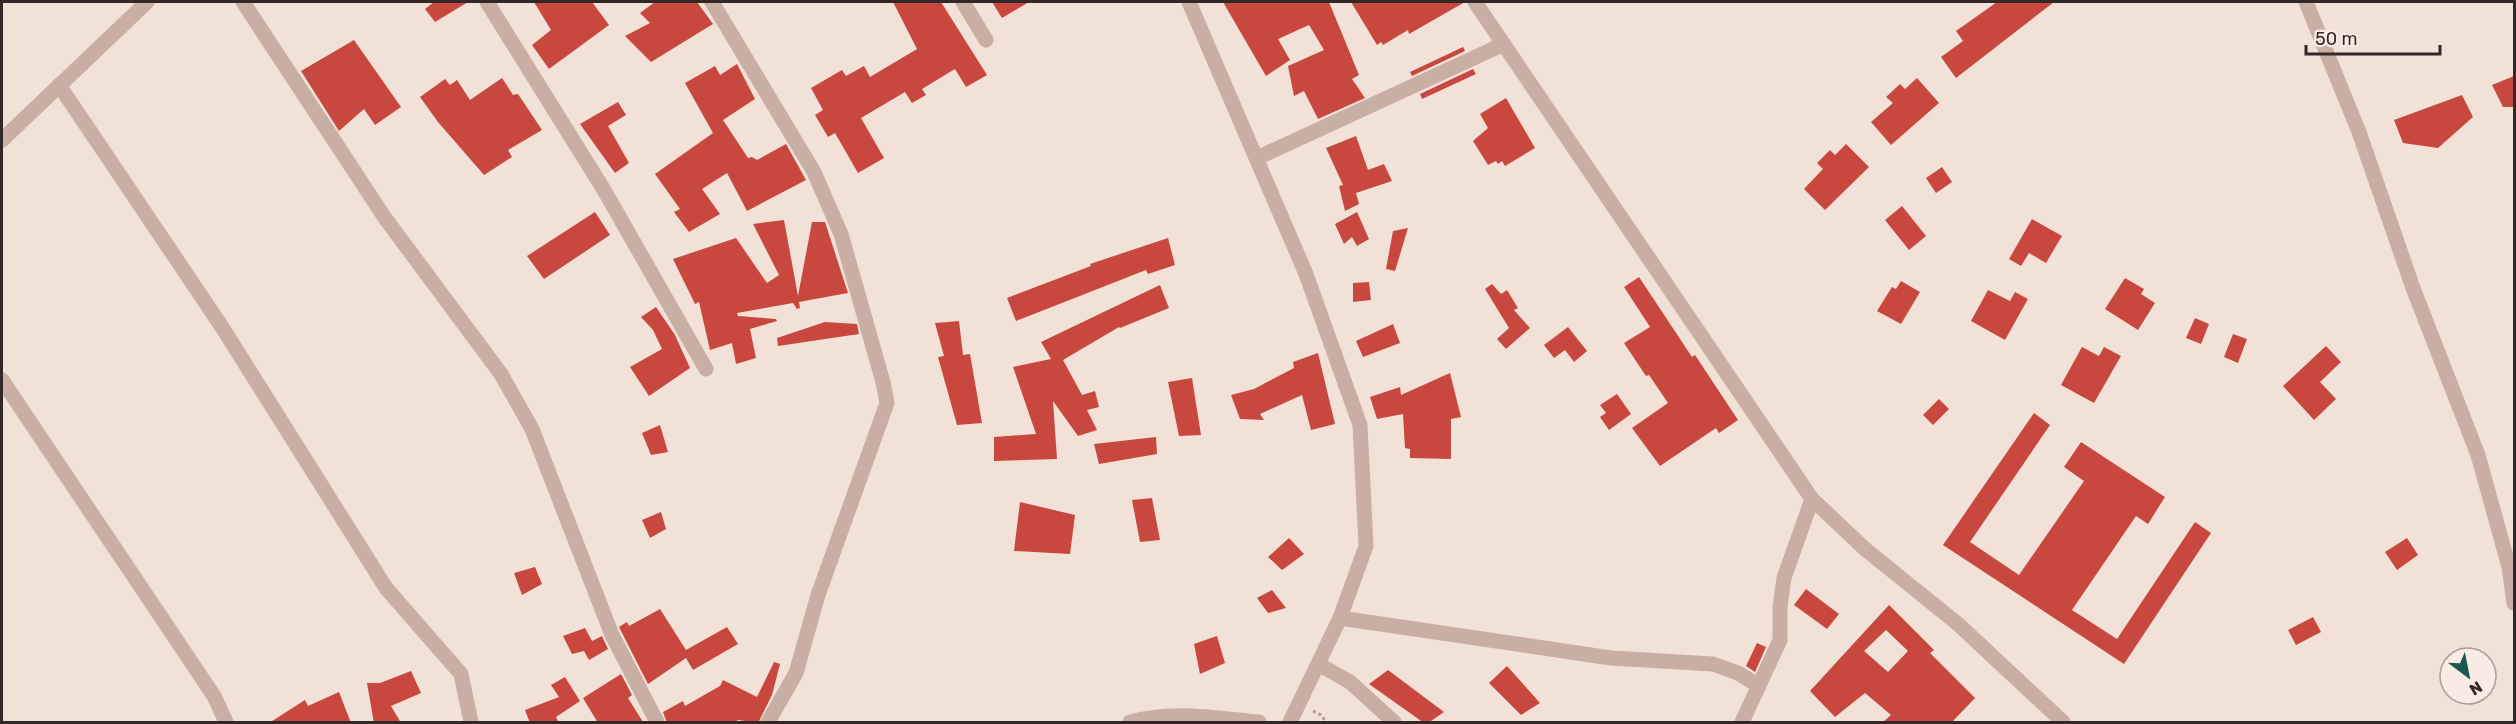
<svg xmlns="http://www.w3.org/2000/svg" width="2516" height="724" font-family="Rubik,sans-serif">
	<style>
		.building { fill: #c8483f; fill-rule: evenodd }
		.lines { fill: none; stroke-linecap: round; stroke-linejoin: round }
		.path { stroke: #b5988e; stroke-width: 3; stroke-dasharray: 3 3; stroke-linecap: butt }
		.minor { stroke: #c9aea4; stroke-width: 15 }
	</style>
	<rect width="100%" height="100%" fill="#f1e1d7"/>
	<!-- building -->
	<path class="building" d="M434 2H468L435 22 425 9Z
		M534 2H592L609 25 549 69 532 45 551 30Z
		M655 2H697L713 24 651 62 625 36 650 23 640 13Z
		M893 2H941L987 75 966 87 955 69 922 89 926 95 912 103 905 92 861 118 884 158 858 173 835 133 828 137 815 115 823 110 811 88 842 70 846 76 864 66 870 77 917 49Z
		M992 2H1029L1002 18Z
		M1223 2H1329L1359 75 1352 79 1365 98 1318 119 1304 91 1294 96 1288 66 1324 50 1309 25 1278 39 1290 60 1266 76Z
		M1351 2H1465L1409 34 1408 30 1383 45 1381 42 1377 45Z
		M1997 2H2054L1956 78 1941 57 1963 41 1956 31Z
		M354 40 401 107 375 125 364 109 339 131 301 71Z
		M1463 47 1465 51 1412 76 1410 72Z
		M737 64 755 99 723 120 748 158 752 157 757 160 786 144 806 180 747 211 727 173 702 189 720 214 689 232 674 212 680 209 655 174 713 133 685 83 715 66 720 75Z
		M1473 69 1476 74 1422 99 1420 94Z
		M2514 76V107H2503L2492 85Z
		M502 78 513 95 518 94 542 130 508 150 512 157 484 175 438 122 420 97 445 79 450 85 457 80 470 100Z
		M1917 78 1939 103 1891 145 1871 122 1893 103 1886 97 1900 84 1905 89Z
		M2462 95 2473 117 2438 148 2403 143 2394 120Z
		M1506 98 1535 148 1505 166 1502 161 1498 164 1496 161 1488 165 1473 141 1488 128 1480 114Z
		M618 102 626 115 608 126 629 163 615 173 580 124Z
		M1356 136 1368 170 1384 164 1392 181 1356 193 1359 204 1345 211 1339 186 1343 185 1326 148Z
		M1846 144 1869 167 1825 210 1804 189 1823 169 1817 163 1830 150 1835 155Z
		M1942 167 1952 182 1936 193 1926 178Z
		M1902 206 1926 236 1909 250 1885 220Z
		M595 212 610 235 544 279 527 256Z
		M1357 212 1369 239 1357 246 1352 237 1344 244 1335 224Z
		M2032 219 2062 236 2046 263 2029 253 2021 266 2009 259Z
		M784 220 798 296 812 222H825L848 293 799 302 800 308 797 309 793 303 737 313 738 316 776 319 777 321 750 329 756 358 736 364 732 343 710 350 699 302 695 304 673 259 736 238 767 283 779 275 753 224Z
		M1408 228 1395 271 1386 269 1393 231Z
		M1168 238 1175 265 1148 274 1146 270 1016 321 1007 298 1091 266 1090 264Z
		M1639 277 1692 357 1695 355 1738 420 1719 433 1716 428 1660 466 1632 428 1668 403 1649 375 1646 376 1624 343 1650 327 1624 287Z
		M2125 278 2144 289 2141 294 2155 303 2138 330 2105 309Z
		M1901 281 1920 292 1901 324 1877 311 1892 287 1896 289Z
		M1369 282 1371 300 1353 302V283Z
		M1492 284 1501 294 1507 290 1518 308 1514 310 1530 328 1506 349 1497 339 1509 328 1485 289Z
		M1160 285 1169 308 1120 328 1119 327 1063 360 1082 395 1095 391 1099 407 1087 410 1097 430 1078 436 1053 401 1057 459 994 461V437L1036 434 1013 367 1051 359 1041 342Z
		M1988 290 2010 301 2015 292 2028 299 2005 340 1971 321Z
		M656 307 675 335 690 368 649 396 630 367 662 349 653 330 641 317Z
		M2195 318 2209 324 2201 344 2186 338Z
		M959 321 963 355 970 354 982 423 957 425 938 357 944 356 935 323Z
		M825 322 857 324 859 334 778 346 777 338Z
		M1393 324 1400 343 1363 357 1356 341Z
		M1568 327 1587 351 1574 362 1565 350 1554 358 1544 345Z
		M2233 334 2247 339 2238 363 2224 357Z
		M2326 346 2341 362 2320 382 2336 399 2314 420 2283 386Z
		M2082 347 2099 356 2104 347 2121 356 2094 403 2061 385Z
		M1318 353 1335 424 1311 430 1302 395 1260 414 1264 420 1240 419 1231 395 1254 389 1294 368 1293 362Z
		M1450 373 1461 417 1451 419V459L1410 458V449L1405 448 1403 414 1377 419 1370 397 1400 387 1401 395Z
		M1192 378 1201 435 1179 436 1168 382Z
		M1617 394 1631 414 1609 430 1600 417 1606 413 1600 405Z
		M1939 399 1949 409 1933 425 1923 415Z
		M2034 413 2050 425 1970 542 2019 575 2084 481 2064 467 2081 442 2165 497 2148 524 2136 516 2072 610 2117 639 2195 522 2211 533 2124 664 1943 545Z
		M660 425 668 452 651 455 642 433Z
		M1156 437 1157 454 1099 464 1094 444Z
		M1152 498 1160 540 1140 542 1132 500Z
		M1020 502 1075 515 1070 554 1014 551Z
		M661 512 666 529 650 538 642 520Z
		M1289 538 1304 554 1282 570 1268 557Z
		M2407 538 2418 555 2397 570 2385 552Z
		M535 567 542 584 522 595 514 573Z
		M1806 589 1839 614 1827 629 1794 605Z
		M1272 590 1286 608 1268 613 1257 598Z
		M1889 605 1934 650 1930 653 1975 698 1951 723H1882L1891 715 1865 693 1835 717 1810 691ZM1886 630 1908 651 1888 672 1864 651Z
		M660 609 686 650 727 627 738 644 693 670 686 658 648 684 619 627 627 622 629 626Z
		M2313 617 2321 632 2296 645 2288 630Z
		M585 628 592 641 602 636 608 649 589 660 584 651 572 654 563 636Z
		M1217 636 1225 663 1200 674 1194 644Z
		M1757 643 1766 647 1755 672 1746 666Z
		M774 662 780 664 772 695 758 723 738 720 734 723H667L663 712 683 701 685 706 720 686 723 680 757 697Z
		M1507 666 1540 703 1521 715 1489 683Z
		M1388 670 1444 712 1428 723H1424L1369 684Z
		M411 671 421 693 391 706 401 723H374L367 683H380Z
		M621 674 632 695 628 698 643 722 646 723H598L583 698Z
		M565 677 580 701 556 717 559 723H530L525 710 559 697 551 685Z
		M339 692 351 723H269L305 700 308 706Z"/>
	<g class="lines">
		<!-- path -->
		<path class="path" d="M1313 711 1321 715 1326 722"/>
		<!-- minor -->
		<path class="minor" d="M243 2 385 218 501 374 532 429 612 635 657 722
			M487 2 604 190 706 369
			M712 2 814 172 841 234 883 382 887 403 818 595 796 673 768 722
			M963 2 986 40
			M1189 2 1306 274 1360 425 1366 546 1340 618 1290 722
			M1475 2 1812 499 1865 549 1958 624 2063 722
			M2306 2 2359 132 2413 288 2478 455 2509 567 2514 603
			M59 85 222 327 386 588 461 674 471 722
			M2 140 147 2
			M1257 158 1504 44
			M2 380 214 696 226 722
			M1340 618 1611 658 1713 664 1738 673 1759 686
			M1318 664 1350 682 1394 722
			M1130 722C1173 710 1215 718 1259 722
			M1742 722 1780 640V607L1784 578 1812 499"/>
	</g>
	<!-- border -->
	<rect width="2516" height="724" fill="none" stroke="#342826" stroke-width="6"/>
	<!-- north arrow -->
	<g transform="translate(2468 676) rotate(148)"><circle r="28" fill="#f9ebe4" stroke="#aa9d98" stroke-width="1.5"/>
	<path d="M0-4.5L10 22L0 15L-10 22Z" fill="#1b564f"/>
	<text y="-9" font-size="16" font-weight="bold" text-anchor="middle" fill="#342826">N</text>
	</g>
	<!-- scale -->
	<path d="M2306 45v9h134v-9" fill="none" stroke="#342826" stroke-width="3"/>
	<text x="2315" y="45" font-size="18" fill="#342826" stroke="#f9ebe4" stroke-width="4.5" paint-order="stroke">50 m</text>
</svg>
